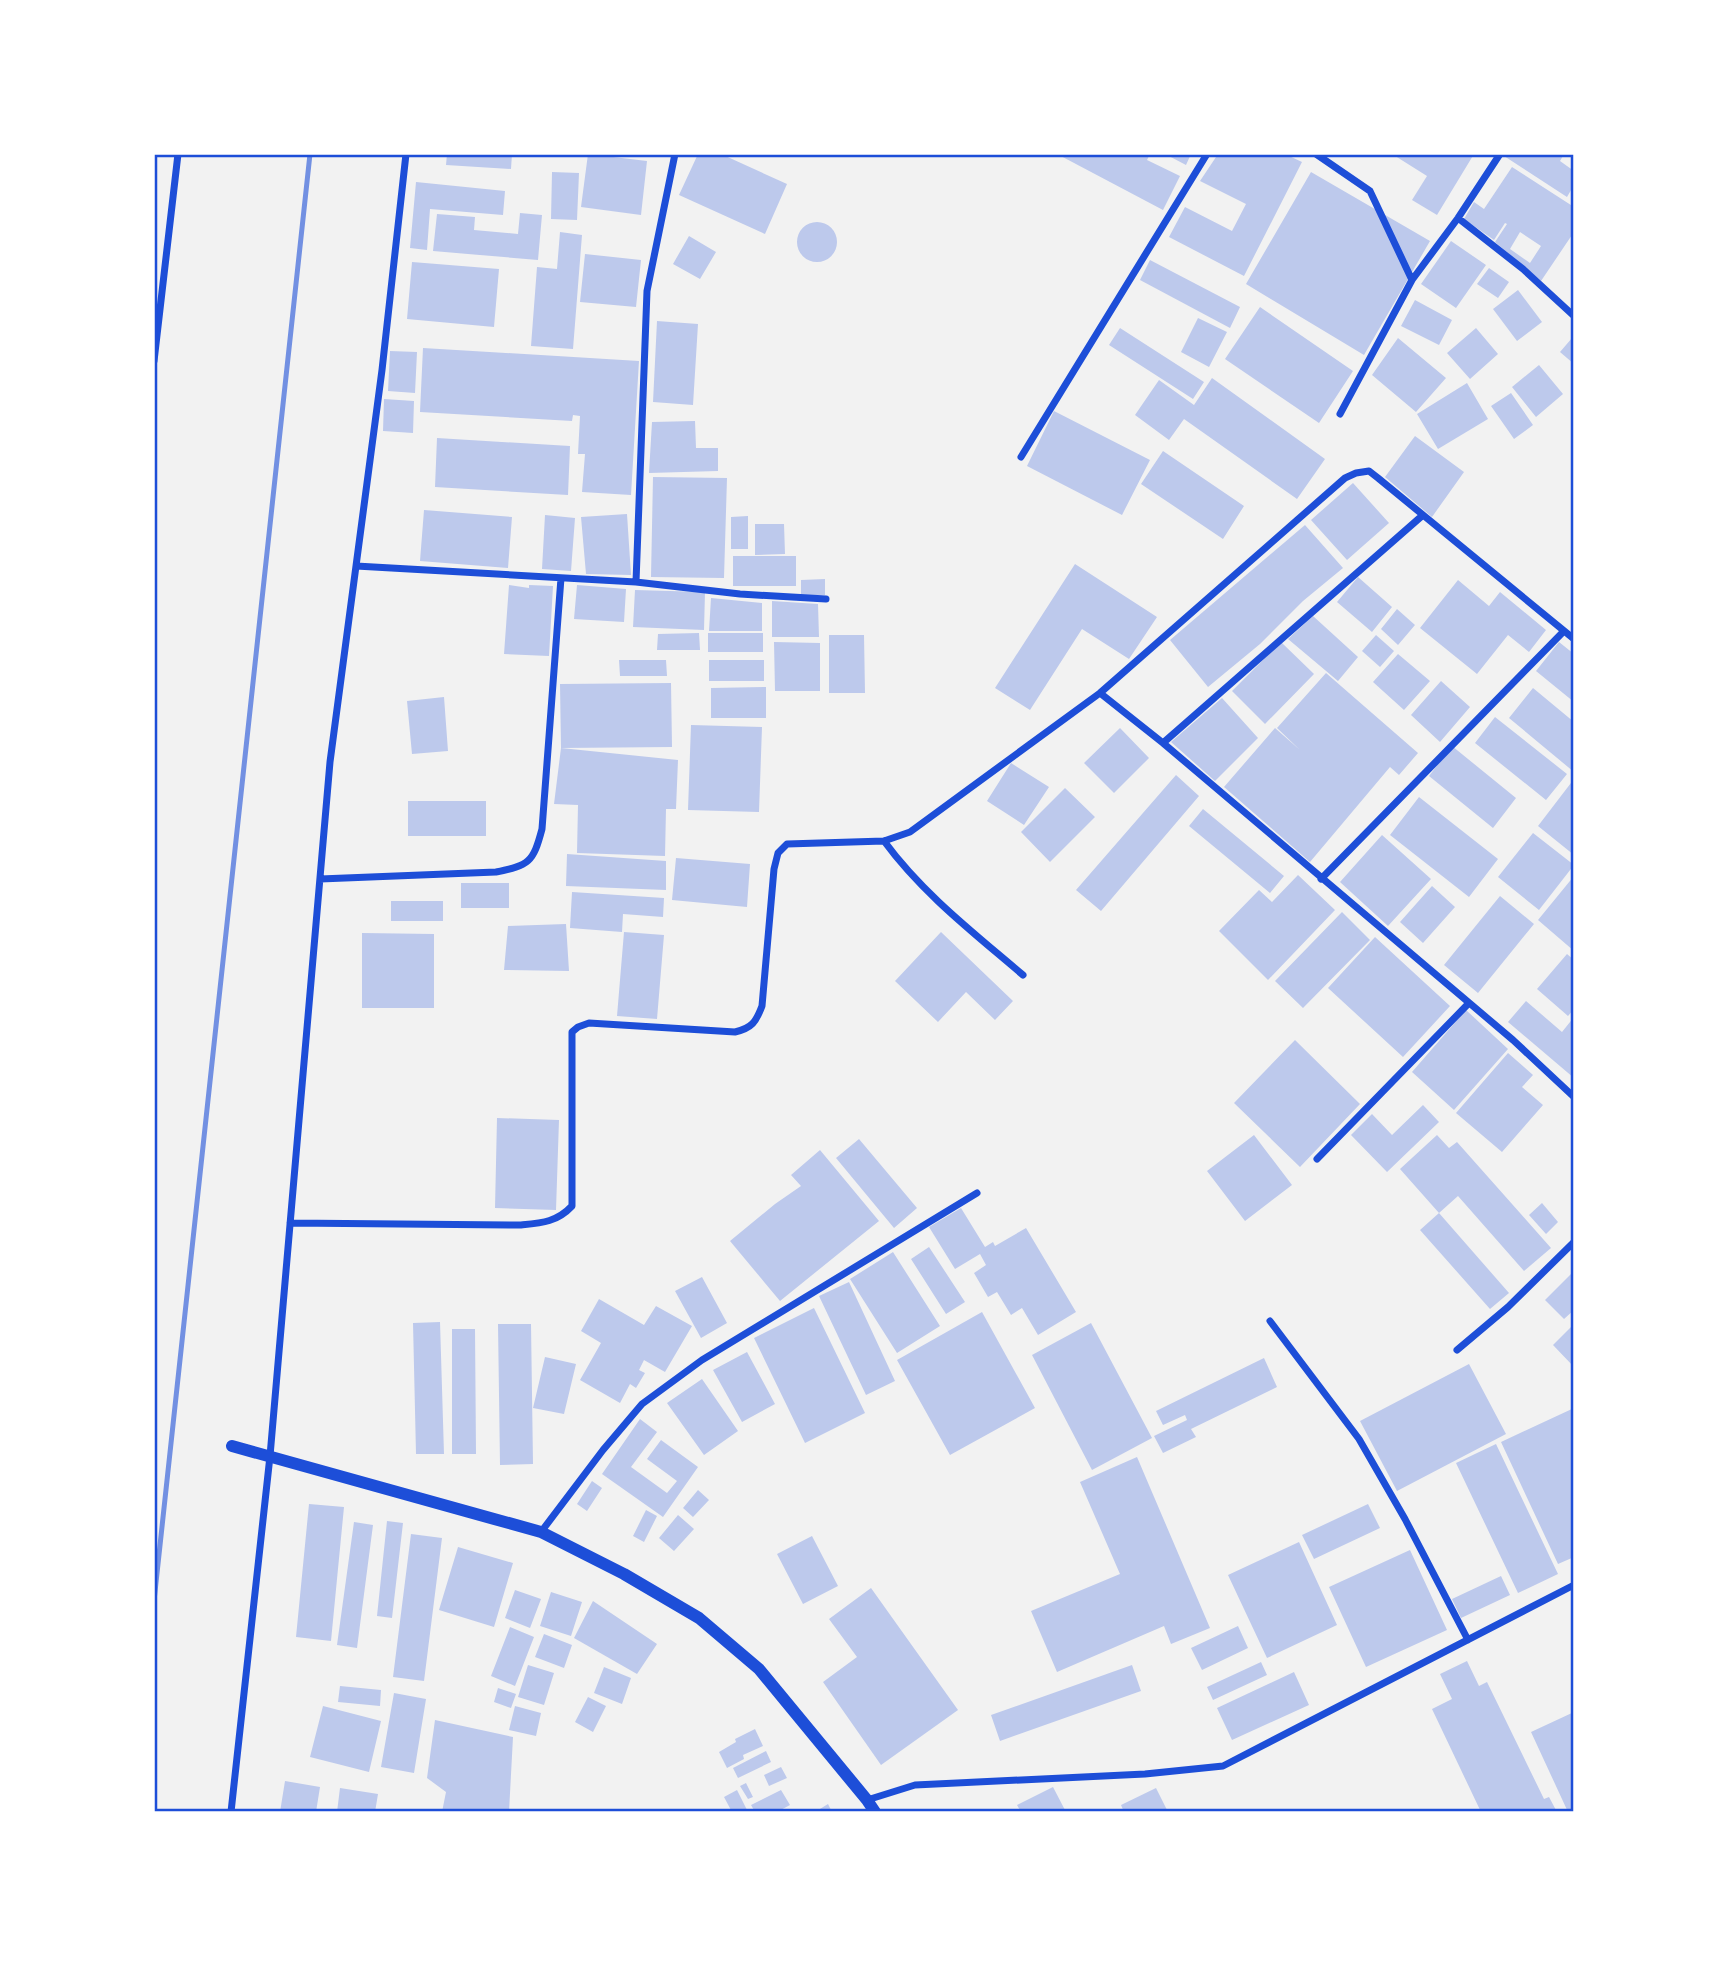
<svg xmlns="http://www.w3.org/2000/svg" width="1728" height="1966" font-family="'Roboto Condensed',sans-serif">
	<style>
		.building { fill: #bdc9ec; fill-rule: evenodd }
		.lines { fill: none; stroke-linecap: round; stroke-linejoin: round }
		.minor { stroke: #1d4ed8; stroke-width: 7 }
		.tertiary { stroke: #1d4ed8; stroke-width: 12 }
		.rail { stroke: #7290e2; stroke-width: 5 }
		.neatline { fill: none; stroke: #1d4ed8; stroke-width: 2.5 }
	</style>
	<rect width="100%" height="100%" fill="#f2f2f2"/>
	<!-- building -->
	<path class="building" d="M447 154H512L511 169 446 165Z
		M588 154 647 161 641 215 581 207Z
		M698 154H721L787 184 765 234 679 195Z
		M1057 154H1150L1147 160 1180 176 1163 210Z
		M1165 154H1191L1186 165Z
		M1218 154H1285L1302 162 1244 276 1169 237 1185 207 1232 231 1246 204 1200 181Z
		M1392 154H1474L1437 215 1412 200 1427 176Z
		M1505 154H1564L1560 161 1574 171V185L1567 197 1504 156Z
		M1512 167 1574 207V232L1541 281 1495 242 1507 224 1505 223 1494 240 1464 219 1474 202 1484 209ZM1520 232 1541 246 1530 263 1510 249Z
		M552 172 579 173 577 220 551 219Z
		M1311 172 1430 241 1364 355 1246 284Z
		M416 182 505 191 503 215 430 209 427 250 410 248Z
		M520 213 542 215 538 260 433 251 437 214 475 217 474 230 518 234Z
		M797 242a20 20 0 1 1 40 0a20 20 0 1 1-40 0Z
		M560 232 582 235 573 349 531 346 537 267 557 269Z
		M689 236 716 252 700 279 673 264Z
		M1451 241 1486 265 1456 308 1421 284Z
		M585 254 641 260 636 307 580 302Z
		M1150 260 1240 307 1230 328 1140 280Z
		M412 262 499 269 494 327 407 319Z
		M1489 268 1509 282 1498 298 1477 284Z
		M1518 290 1542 322 1517 341 1493 309Z
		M1415 300 1452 320 1439 345 1401 326Z
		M1260 307 1353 371 1319 423 1225 359Z
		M1198 318 1227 332 1209 367 1181 352Z
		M657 321 698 324 693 405 653 402Z
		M1120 328 1204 382 1193 399 1109 345Z
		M1476 328 1498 354 1470 379 1447 353Z
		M1398 338 1446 378 1416 412 1372 375Z
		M1572 338 1574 340V364L1560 352Z
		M423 348 639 361 631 495 582 492 585 454H578L580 416 573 415 572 421 420 412Z
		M390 351 417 352 415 393 388 391Z
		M1539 365 1563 394 1536 417 1512 387Z
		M1212 378 1325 459 1297 499 1184 419 1169 440 1135 415 1159 380 1194 405Z
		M1467 383 1488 419 1438 449 1417 414Z
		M1511 393 1533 425 1514 439 1491 406Z
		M384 399 414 401 413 433 383 431Z
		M1054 411 1150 460 1122 515 1027 466Z
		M695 421 696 448H718V471L649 473 652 422Z
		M1415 436 1464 472 1432 517 1385 477Z
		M437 438 570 446 568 495 435 487Z
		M1163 451 1244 506 1223 539 1141 484Z
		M653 477 727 478 724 578 651 577Z
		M1353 483 1389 523 1347 560 1311 520Z
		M424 510 512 517 508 568 420 561Z
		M627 514 631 575 586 574 581 517Z
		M545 515 575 518 571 571 542 569Z
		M748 516V549H731V517Z
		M755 524H784L785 554 755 555Z
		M1305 525 1343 568 1303 601 1260 644 1208 687 1170 640Z
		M733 556H796V586H733Z
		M1075 564 1157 617 1129 659 1082 629 1030 710 995 688Z
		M1358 577 1392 607 1372 632 1337 602Z
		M825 579V595H801V580Z
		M1458 580 1489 606 1500 592 1546 630 1529 652 1508 635 1477 674 1420 628Z
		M509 585 529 588V585L553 586 549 656 504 654Z
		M577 585 626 589 624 622 574 619Z
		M635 590 705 592 704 630 633 627Z
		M711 598 762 603V631H709Z
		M772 601 818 604 819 637H772Z
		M1397 609 1415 625 1398 645 1381 629Z
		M1313 616 1358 657 1338 681 1288 639Z
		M699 633 700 650H657L658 634Z
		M708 633H763V652H708Z
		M829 635H864L865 693H829Z
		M1376 635 1394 651 1380 667 1362 651Z
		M774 642 820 643V691H775Z
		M1281 642 1314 674 1265 724 1232 691Z
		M1559 642 1574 654V702L1536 671Z
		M1398 654 1430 681 1404 710 1373 682Z
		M619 660H666L667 676H620Z
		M709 660H764V681H709Z
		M1326 673 1418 753 1399 775 1390 767 1310 862 1224 787 1275 728 1300 750 1277 728Z
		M1441 681 1470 707 1440 742 1411 715Z
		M671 683 672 747 561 748 678 760 676 809H666L665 856 577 853 578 805 554 804 561 748 560 684Z
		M766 687V718H711V688Z
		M1533 688 1574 722V772L1509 718Z
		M444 697 448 751 412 754 407 701Z
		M1222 698 1258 738 1215 781 1171 742Z
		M1495 717 1567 774 1546 800 1475 743Z
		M691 725 762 727 759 812 688 810Z
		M1120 728 1149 758 1114 793 1084 763Z
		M1452 746 1516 798 1493 828 1429 776Z
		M1011 763 1049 787 1024 825 987 801Z
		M1176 775 1199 796 1101 911 1076 890Z
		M1574 779V855L1538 826Z
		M1065 788 1095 817 1050 862 1021 832Z
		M1419 797 1498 859 1469 897 1390 835Z
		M408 801H486V836H408Z
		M1203 809 1284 876 1270 893 1189 826Z
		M1533 833 1574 865 1539 910 1498 877Z
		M1382 835 1431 879 1388 926 1340 882Z
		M567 854 666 861V890L566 886Z
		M676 858 750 864 747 907 672 900Z
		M1298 875 1335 910 1268 980 1219 931 1259 890 1272 902Z
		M1574 876V951L1538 920Z
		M461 883H509V908H461Z
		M1432 886 1455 907 1423 943 1400 922Z
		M572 892 664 898 663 917 623 914 622 932 570 928Z
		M1500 896 1534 924 1478 993 1444 965Z
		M391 901H443V921H391Z
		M1342 912 1370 940 1303 1008 1275 981Z
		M566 924 569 971 504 970 508 926Z
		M624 932 664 935 657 1019 617 1016Z
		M941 932 1013 1001 995 1020 966 992 938 1022 895 981Z
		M362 933 434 934V1008H362Z
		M1375 937 1450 1006 1403 1057 1328 988Z
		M1567 954 1574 960V1009L1568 1016 1537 989Z
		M1526 1001 1562 1032 1574 1017V1078L1508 1022Z
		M1466 1010 1508 1049 1454 1110 1412 1072Z
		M1295 1040 1360 1104 1300 1167 1234 1103Z
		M1508 1053 1533 1075 1522 1087 1543 1105 1502 1152 1456 1113Z
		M1423 1105 1439 1122 1387 1172 1351 1135 1372 1114 1392 1135Z
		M497 1118 559 1120 556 1210 495 1208Z
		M1254 1135 1292 1185 1245 1221 1207 1171Z
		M1437 1135 1449 1148 1457 1142 1551 1248 1524 1271 1458 1196 1439 1213 1400 1169Z
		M859 1139 917 1208 894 1228 836 1158Z
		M820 1150 879 1221 780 1301 730 1241 775 1204 801 1186 791 1175Z
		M1542 1203 1558 1222 1546 1234 1529 1215Z
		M961 1208 985 1247 993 1242 995 1246 1026 1228 1076 1312 1038 1335 1022 1308 1011 1315 997 1292 988 1297 974 1273 986 1265 980 1254 955 1269 929 1227Z
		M1439 1213 1509 1293 1490 1309 1420 1230Z
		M929 1247 965 1302 946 1314 911 1259Z
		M893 1252 940 1326 897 1353 850 1279Z
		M1571 1274 1574 1277V1310L1564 1319 1545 1300Z
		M702 1277 727 1323 701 1338 675 1291Z
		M849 1282 895 1381 866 1395 819 1296Z
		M599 1299 644 1325 656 1306 692 1326 665 1372 644 1360 639 1370 645 1373 636 1388 630 1384 620 1403 580 1380 601 1343 581 1331Z
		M814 1308 865 1413 805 1443 754 1338Z
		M982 1312 1035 1408 950 1455 897 1360Z
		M440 1322 444 1454H416L413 1323Z
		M1091 1323 1152 1438 1092 1470 1032 1355Z
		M498 1324H531L533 1464 500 1465Z
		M1574 1324V1367L1553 1345Z
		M452 1329H475L476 1454H452Z
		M747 1352 775 1404 742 1422 713 1370Z
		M545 1357 576 1364 564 1414 533 1408Z
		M1264 1358 1277 1387 1191 1429 1196 1437 1163 1453 1154 1436 1187 1420 1185 1415 1163 1425 1156 1411Z
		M1469 1364 1506 1434 1397 1491 1360 1421Z
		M702 1379 738 1431 704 1455 667 1403Z
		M1574 1408V1557L1558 1564 1501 1442Z
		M640 1419 657 1432 631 1467 667 1493 677 1481 647 1459 661 1440 698 1467 663 1517 602 1474Z
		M1496 1444 1558 1574 1518 1593 1456 1463Z
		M1137 1457 1210 1628 1171 1644 1164 1626 1057 1672 1031 1611 1120 1574 1080 1482Z
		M592 1481 602 1488 587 1511 577 1504Z
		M698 1490 709 1500 693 1517 683 1508Z
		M309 1504 344 1507 331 1641 296 1637Z
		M1368 1504 1380 1528 1314 1559 1302 1535Z
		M646 1510 657 1516 644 1542 633 1536Z
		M678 1515 694 1529 674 1551 659 1538Z
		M387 1521 403 1523 392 1618 377 1616Z
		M354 1522 373 1525 357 1648 337 1645Z
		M411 1534 442 1538 424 1681 393 1677Z
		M812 1536 838 1586 803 1604 777 1554Z
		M1299 1542 1337 1625 1267 1658 1228 1575Z
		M458 1547 513 1563 494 1627 439 1610Z
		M1410 1550 1447 1630 1366 1667 1329 1587Z
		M1501 1576 1510 1595 1461 1618 1452 1599Z
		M871 1588 958 1710 881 1765 823 1682 857 1657 829 1619Z
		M515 1590 541 1599 530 1628 505 1618Z
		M551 1592 582 1602 571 1636 540 1626Z
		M593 1601 657 1644 637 1674 574 1638Z
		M1238 1626 1248 1648 1202 1670 1191 1648Z
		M510 1627 534 1637 515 1686 491 1676Z
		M544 1634 572 1645 564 1668 535 1657Z
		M1467 1661 1479 1686 1487 1682 1544 1799 1549 1797 1557 1812H1481L1432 1709 1452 1699 1440 1674Z
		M1261 1662 1267 1675 1213 1700 1207 1687Z
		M528 1665 554 1673 544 1705 518 1697Z
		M1132 1665 1141 1691 1000 1741 991 1715Z
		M604 1667 631 1678 622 1704 594 1693Z
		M1294 1672 1309 1705 1232 1740 1217 1708Z
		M340 1686 381 1690 380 1706 338 1702Z
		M498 1688 516 1694 511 1708 494 1702Z
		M394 1693 426 1699 414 1773 381 1767Z
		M588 1697 606 1706 593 1732 575 1722Z
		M323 1706 381 1721 369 1772 310 1757Z
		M515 1706 541 1713 536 1736 509 1730Z
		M1574 1712V1812H1568L1531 1732Z
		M435 1720 513 1737 509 1812H442L446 1792 427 1778Z
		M755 1729 763 1746 743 1755 744 1759 727 1768 719 1752 736 1742 735 1739Z
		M766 1751 771 1762 738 1778 733 1768Z
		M781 1767 787 1778 769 1786 764 1775Z
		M285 1781 320 1787 316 1812H280Z
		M746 1783 753 1797 748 1799 740 1786Z
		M1053 1787 1066 1812H1021L1017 1805Z
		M340 1788 378 1794 375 1812H337Z
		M1156 1788 1168 1812H1124L1121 1805Z
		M737 1790 748 1812H732L724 1797Z
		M781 1790 790 1805 777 1812H755L751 1805Z
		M828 1804 832 1812H815Z"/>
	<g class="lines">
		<!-- minor -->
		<path class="minor" d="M1316 154 1370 191 1412 280
			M1458 218 1523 269 1574 316
			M154 361 178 154
			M1340 414 1412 280 1458 218 1500 154
			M1021 457 1207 154
			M356 566 636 582 740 594 826 599
			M636 582 647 291 675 154
			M1100 693 1163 743 1513 1040 1574 1097
			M1163 743 1423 515
			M884 841C923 894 974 933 1023 975
			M320 879 496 872C529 865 533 863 542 829L561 578
			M1321 879 1564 631
			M1317 1159 1469 1003
			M290 1223 521 1225C542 1223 557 1222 572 1206V1032L578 1027 589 1023 735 1032C752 1028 756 1022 762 1006L774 869 778 853 787 844 884 841 910 832 1100 693 1345 478 1356 473 1369 471 1378 478 1574 639
			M1270 1321 1359 1439 1405 1519 1468 1640
			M1457 1350 1508 1307 1574 1242
			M541 1532 603 1450 642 1404 702 1360 977 1193
			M867 1800 915 1785 1145 1774 1223 1766 1574 1585
			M231 1812 270 1456 330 762 382 370 406 154"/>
		<!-- tertiary -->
		<path class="tertiary" d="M232 1446 541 1532 624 1574 699 1618 759 1669 867 1800 875 1812"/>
		<!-- rail -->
		<path class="rail" d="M154 1601 310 154"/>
	</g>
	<!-- border -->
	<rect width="1728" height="1966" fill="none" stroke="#ffffff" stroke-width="312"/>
	<rect x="156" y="156" width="1416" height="1654" class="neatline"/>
</svg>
